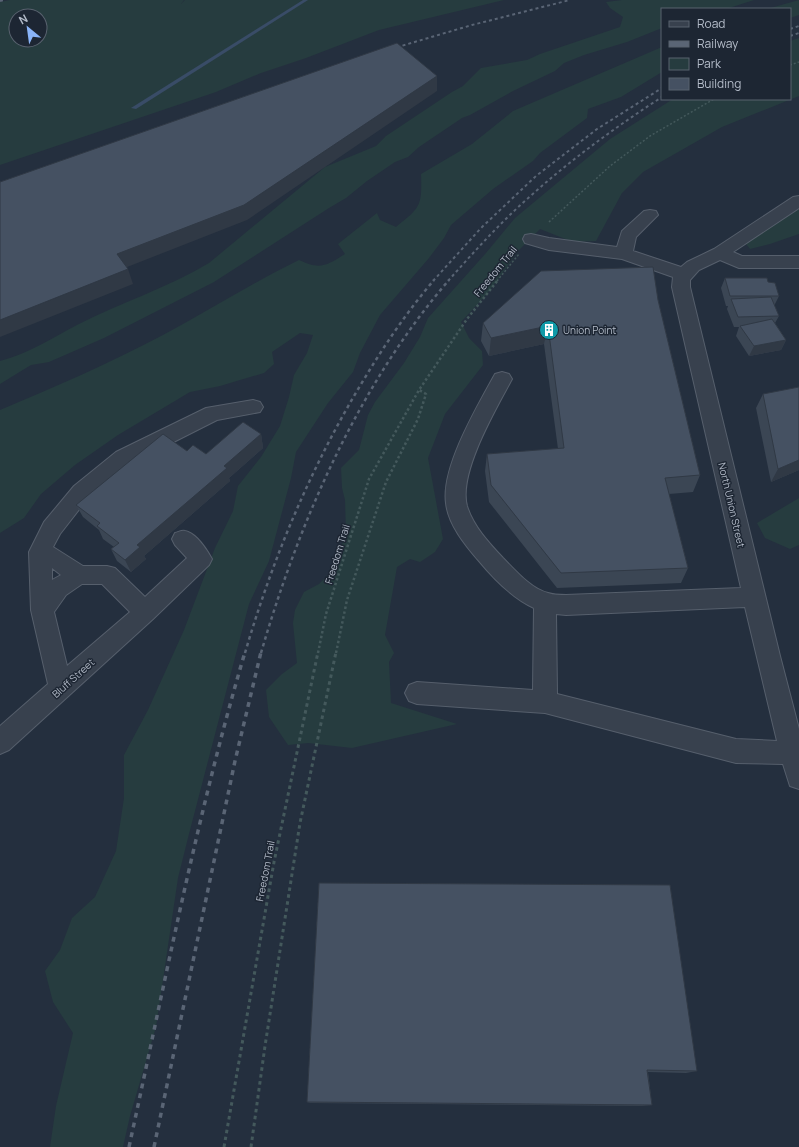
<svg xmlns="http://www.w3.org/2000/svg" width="799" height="1147" font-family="Manrope,sans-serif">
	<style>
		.green { fill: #263c3f; fill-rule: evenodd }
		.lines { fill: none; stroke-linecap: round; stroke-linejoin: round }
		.stream { fill: #394c67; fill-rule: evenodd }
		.minor-casing { stroke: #565f6c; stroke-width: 2 }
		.path-far2 { stroke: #44595c; stroke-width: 1.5; stroke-dasharray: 2 2; stroke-linecap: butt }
		.path-far1 { stroke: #44595c; stroke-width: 2.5; stroke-dasharray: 2.5 2.5; stroke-linecap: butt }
		.path { stroke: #44595c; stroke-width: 3; stroke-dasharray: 3.5 3.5; stroke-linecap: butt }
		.minor { fill: #38414e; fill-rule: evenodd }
		.rail-far2 { stroke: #5a6575; stroke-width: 2; stroke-dasharray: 3 3; stroke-linecap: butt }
		.rail-far1 { stroke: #5a6575; stroke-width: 2.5; stroke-dasharray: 3.5 3.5; stroke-linecap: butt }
		.rail { stroke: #5a6575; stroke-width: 3.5; stroke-dasharray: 5 5; stroke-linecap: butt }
		.wall { fill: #3b4654 }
		.shaded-wall { fill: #303945 }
		.building { fill: #455162; stroke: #303945 }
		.labels { text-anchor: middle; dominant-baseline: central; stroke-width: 3; stroke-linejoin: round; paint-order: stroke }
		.street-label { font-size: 10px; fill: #b4bcc9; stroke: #1d2633 }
		.poi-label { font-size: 10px; fill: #b4bcc9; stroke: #1d2633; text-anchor: start }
	</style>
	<rect width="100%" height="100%" fill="#242f3e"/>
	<!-- green -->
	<path class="green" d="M10 0H184L181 4 185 0H504L379 30 306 58 261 73 216 92 0 165V2ZM16 16H40V40H16Z
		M622 0H754L726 9H662V28L627 42 584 55 564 63 555 71 513 91 470 115 462 118 419 147 408 157 395 162 367 181 346 198 329 208 214 282 104 338 49 362 31 365 0 384V361C30 353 50 339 77 325 120 303 167 288 209 263L325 167 376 146 386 136 452 92 463 86 481 68 527 60 540 54 620 27 623 17 610 8 606 2Z
		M799 0V15L790 18V9H767Z
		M799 38V96L722 127 643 172 622 193 596 241 573 242 540 229 519 250 487 294 461 322 469 338 482 351 483 365 445 414 428 458 443 539 435 552 420 562 410 559 397 567 385 635 394 653 389 662 391 703 457 724 352 748 308 743 288 745 269 717 266 690 282 674 297 663 293 623 295 610 304 592 319 584 333 570 346 533 345 500 342 488 341 468 359 450 368 415 375 402 404 363 420 337 428 318 486 253 515 218 610 139 673 99H790V41Z
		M662 47V72L621 97 588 109 587 118 540 153 533 161 493 189 451 225 444 238 429 258 380 315 360 353 353 372 328 403 296 452 291 478 269 561 249 604 189 834 178 878 156 1027 130 1116 123 1147H50L56 1106 73 1033 53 1002 45 971 60 950 72 918 95 897 116 851 124 798V755L148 710 184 630 215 548 233 511 238 486 261 457 280 426 289 397 294 375 307 353 313 335 300 333 272 352 274 364 264 373 220 386 190 392 118 435 75 465 41 494 24 518 0 533V410C55 387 110 363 163 335 208 311 252 283 299 260 320 270 326 266 345 254L338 244 377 213 380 220 396 227C421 207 422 206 421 174L472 144 513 111Z
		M799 203V234L770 244 750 249 739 235Z
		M799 498V545L790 549 765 538 757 523Z"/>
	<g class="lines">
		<!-- stream -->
		<path class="stream" d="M303 0H308L136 109 131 108Z"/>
		<defs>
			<path id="minor" d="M799 196V208L733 252 742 256H799V268H739L720 260 699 270 690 280V287L780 656 799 729V789L790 786 783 764 736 763 545 713 417 704 409 701 405 693 409 685 417 682 533 690 534 608C512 598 494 579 479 561 465 545 448 524 446 503 441 467 478 405 495 374L502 372 509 374 512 379C496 409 458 473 467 506 473 526 489 543 503 558 515 570 531 589 548 593 554 595 560 595 566 595L741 588 672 287 673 277 622 259 549 250 525 243 523 239 525 235 531 234 549 238 617 247 622 231 644 211 650 210 656 211 658 215 636 237 633 251 681 267 687 262 714 249 793 197ZM745 607 777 741 736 739 557 694 556 614 566 615Z
				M253 400 260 402 263 407 260 412 217 420 130 464 88 498 60 534 53 547 83 566H107L115 568 145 597 187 558 175 545 172 539 175 533C179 532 182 530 185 531 196 533 207 550 212 559L209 565 153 619 9 750 0 754V726L48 684 31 610 29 552 44 522 74 486 116 452 206 408ZM52 568 61 575 52 580ZM82 584H102L130 612 67 666 54 612 66 595Z"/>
		</defs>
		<!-- minor casing -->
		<use href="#minor" class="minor-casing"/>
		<!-- path-far2 -->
		<path class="path-far2" d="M790 65 799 62
			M549 222 610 166 650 136 714 99
			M497 281 519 254"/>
		<!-- path-far1 -->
		<path class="path-far1" d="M318 653 326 614 369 479 419 390 467 319 498 280
			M336 653 347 600 386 482 418 419 426 394 419 390"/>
		<!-- path -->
		<path class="path" d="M224 1147 274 862 318 652
			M251 1147 265 1046 300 823 336 652"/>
		<!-- minor -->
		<use href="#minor" class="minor"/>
		<!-- rail-far2 -->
		<path class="rail-far2" d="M0 1 4 0
			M790 29 799 26
			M790 36 799 33
			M391 49 472 25 570 0
			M433 281 481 228 536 176 597 129 662 88
			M448 281C473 253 498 225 526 200 569 161 614 128 662 97"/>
		<!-- rail-far1 -->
		<path class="rail-far1" d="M245 653C274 554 314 460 369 371 388 340 410 308 434 280
			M261 653C299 522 359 384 449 280"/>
		<!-- rail -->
		<path class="rail" d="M129 1147C165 982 197 815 245 652
			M154 1147 235 761 261 652"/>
	</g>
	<!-- wall -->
	<path class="wall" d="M725 278 768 282 779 296 774 306 779 316 775 323 786 340 781 350 749 356 736 336 739 327H734L727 309 728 306H726L721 288Z
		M658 300 700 475 693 492 669 494 688 568 681 583 557 588 489 502 485 471 487 454 558 449 544 344 489 356 481 341 483 323Z
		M763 394 799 470 771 482 756 408Z
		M261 434 263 448 229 478 230 481 144 556 146 559 131 572 117 561 111 549 114 547 103 539 99 530 83 517 76 505 187 451 206 454Z
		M319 883 697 1071 686 1073 648 1072 652 1105 642 1106 310 1103 307 1102Z"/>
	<!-- shaded-wall -->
	<path class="shaded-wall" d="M437 76V91L247 220 122 269 117 254Z
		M128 269 133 284 0 337V320Z
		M548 326 544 344 489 356 491 338Z
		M786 340 781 350 749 356 754 346Z
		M261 434 263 448 229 478 230 481 144 556 146 559 131 572 125 560 137 545 224 466Z
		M799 460V470L771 482 778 469Z"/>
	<!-- building -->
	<path class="building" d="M397 43 437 76 244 205 117 254 128 269 0 320V182Z
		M653 267 658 300 700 475 665 478 688 568 561 573 491 485 487 454 564 448 548 326 491 338 483 323 541 271Z
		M725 278H767L768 282 775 283 779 296H730Z
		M771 297 779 316 738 317 731 299Z
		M772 319 786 340 754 346 740 326Z
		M799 387V460L778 469 763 394Z
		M243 422 261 434 224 466 227 468 137 545 140 547 125 560 111 549 119 543 97 526 100 523 76 505 163 434 187 451 193 445 206 454Z
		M319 883 670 885 697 1071 647 1070 652 1105 307 1102Z"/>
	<!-- icons -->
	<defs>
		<symbol id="building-disc" viewBox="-11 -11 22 22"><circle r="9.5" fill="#0f9aa8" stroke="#1d2633"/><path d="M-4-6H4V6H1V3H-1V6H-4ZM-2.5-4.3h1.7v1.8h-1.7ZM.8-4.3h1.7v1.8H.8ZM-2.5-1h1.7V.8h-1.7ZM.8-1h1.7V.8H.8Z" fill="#fff"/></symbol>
	</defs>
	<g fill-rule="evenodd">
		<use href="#building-disc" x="538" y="319" width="22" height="22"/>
	</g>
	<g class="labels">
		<!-- street labels -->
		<g class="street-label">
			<text transform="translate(495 271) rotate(-51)">Freedom Trail</text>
			<text transform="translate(732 505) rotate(77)">North Union Street</text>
			<text transform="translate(337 554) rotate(-73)">Freedom Trail</text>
			<text transform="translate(73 678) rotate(-42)">Bluff Street</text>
			<text transform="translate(265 871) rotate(-79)">Freedom Trail</text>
		</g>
		<!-- poi labels -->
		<g class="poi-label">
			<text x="563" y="330">Union Point</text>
		</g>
	</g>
	<!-- legend -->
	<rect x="661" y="8" width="130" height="92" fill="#1d2633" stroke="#59626f"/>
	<rect x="669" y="21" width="20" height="6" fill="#38414e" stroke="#59626f"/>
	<text x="697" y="28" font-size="12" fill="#b4bcc9">Road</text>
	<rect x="669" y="41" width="20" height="6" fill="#5a6575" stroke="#59626f"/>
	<text x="697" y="48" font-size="12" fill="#b4bcc9">Railway</text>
	<rect x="669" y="58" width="20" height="12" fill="#263c3f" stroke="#59626f"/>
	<text x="697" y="68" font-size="12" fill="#b4bcc9">Park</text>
	<rect x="669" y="78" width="20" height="12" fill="#455162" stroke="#59626f"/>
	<text x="697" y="88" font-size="12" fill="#b4bcc9">Building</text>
	<!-- north arrow -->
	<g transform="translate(28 28) rotate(331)"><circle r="19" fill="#1d2633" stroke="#59626f"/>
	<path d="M0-3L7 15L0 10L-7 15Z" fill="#8ab4f8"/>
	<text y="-6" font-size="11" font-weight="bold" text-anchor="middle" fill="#b4bcc9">N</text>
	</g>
</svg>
